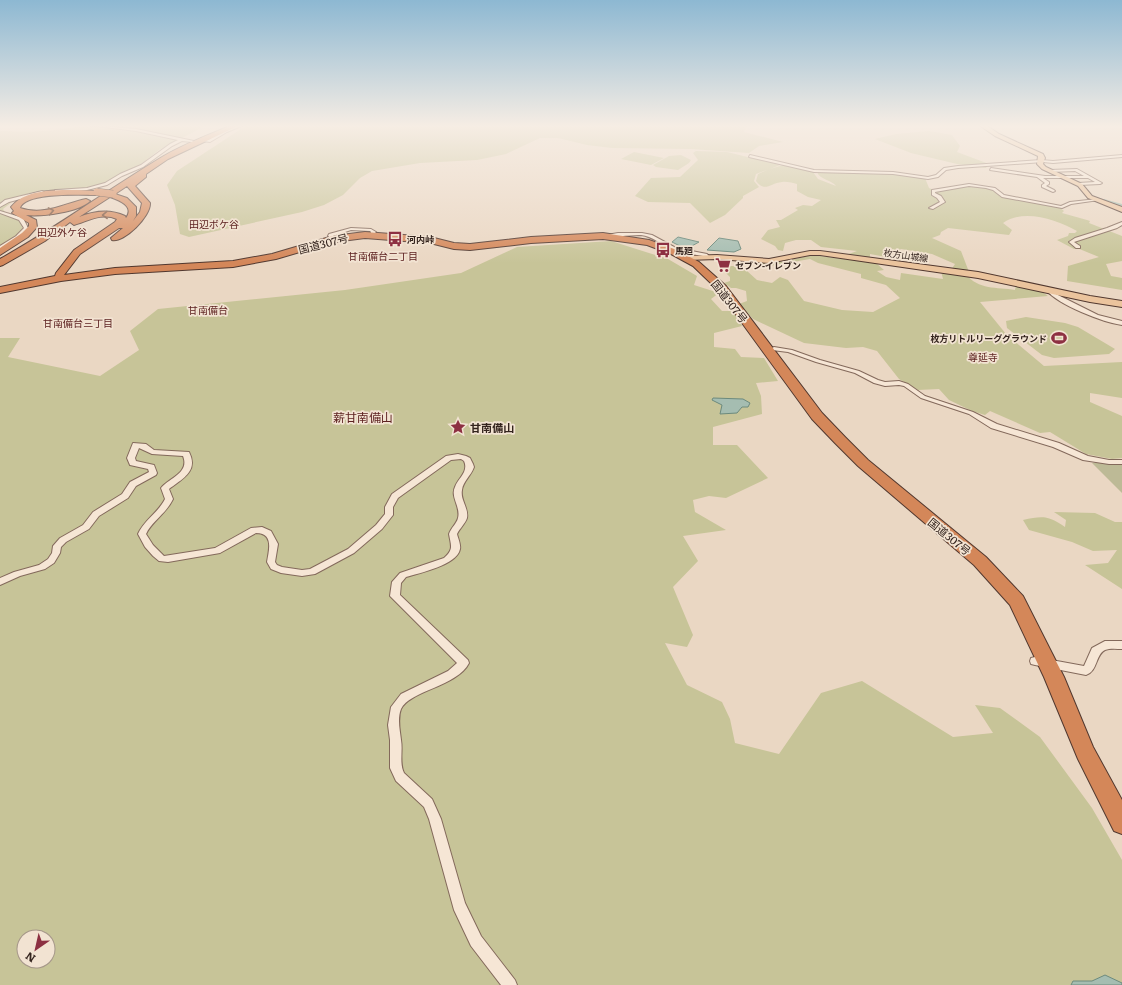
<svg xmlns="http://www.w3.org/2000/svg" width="1122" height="985" font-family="Literata,'Noto Sans JP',serif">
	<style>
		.green { fill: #c7c498; fill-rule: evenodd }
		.cemetery { fill: #bdba96 }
		.water { fill: #a5bdb1; stroke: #6c8a7d }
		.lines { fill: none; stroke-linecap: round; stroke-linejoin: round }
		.river { fill: #a5bdb1; fill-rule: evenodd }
		.street-casing { stroke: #83695b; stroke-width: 2 }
		.primary-casing { stroke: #51382f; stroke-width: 2 }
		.highway-casing { stroke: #51382f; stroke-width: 2 }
		.street { fill: #f6e6d5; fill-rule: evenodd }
		.primary { fill: #ebc49d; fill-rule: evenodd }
		.highway { fill: #d48759; fill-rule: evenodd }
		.highway-bridge-casing { stroke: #51382f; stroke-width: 8; stroke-linecap: butt }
		.highway-bridge { stroke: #d48759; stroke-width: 7 }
		.oneway { stroke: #744c36 }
		.labels { text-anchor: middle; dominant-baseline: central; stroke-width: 3.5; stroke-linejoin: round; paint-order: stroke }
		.far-poi-label { font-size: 9px; font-weight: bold; fill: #34241e; stroke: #f2e3d2; text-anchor: start }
		.far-street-label { font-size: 9px; fill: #34241e; stroke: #f2e3d2 }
		.far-neighbourhood-label { font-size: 10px; fill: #5d2221; stroke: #f2e3d2 }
		.street-label { font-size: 11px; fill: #34241e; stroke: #f2e3d2 }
		.poi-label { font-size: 11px; font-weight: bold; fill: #34241e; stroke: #f2e3d2; text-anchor: start }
		.neighbourhood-label { font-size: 12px; fill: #5d2221; stroke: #f2e3d2 }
	</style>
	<rect width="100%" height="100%" fill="#ead7c3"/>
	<!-- green -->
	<path class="green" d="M83 125H207L159 150 140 165 100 185 89 188 45 192 12 202 3 209C9 220 26 216 22 232L0 246V131C27 132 57 132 83 125Z
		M247 125H818L746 127 744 132 783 142 759 146 749 153 691 149 612 148 587 145 558 138H540L506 154 477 160 420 163 372 171 360 178 343 195 324 205 302 212 189 237 180 234 175 205 167 185 177 171Z
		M929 131 952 135 960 146 957 152 989 164 986 168 957 164 911 153 875 139 896 134Z
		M696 151 727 152 780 165 770 169 783 165 813 172 818 179 836 186C832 180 820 180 817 172L890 173 925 178 929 188 936 191 968 186 986 188 992 189 1002 197 1059 207 1064 211 1062 213 1087 220 1090 221 1089 223 1122 236V261L1106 264 1111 276 1122 278V290L1067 281 1068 266 1099 257 1077 248 1074 249 1057 240 1068 236 1069 233H1075L1077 231C1057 220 1024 208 1003 223L1012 230 1009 235 948 228 941 232 940 235 932 238 961 251 969 272 951 270 955 264 932 254 901 249 886 257 870 254V259L846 255 857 251 821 247 811 240H796L785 243 783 251 778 250 775 246 761 239 768 230 780 227 776 220H781L798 210 795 208 803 205 812 206 821 200 808 197 797 191V184C793 183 786 181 782 182 770 183 765 193 756 181L758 174 767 170 756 174 754 181 759 187 743 196V198L725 215 710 223 690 203 648 202 635 196 651 178 680 177 698 160 693 153Z
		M634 152 664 158 651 165 621 159Z
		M681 155 691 160 689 163 678 170 656 167 653 165 669 156Z
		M611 241 668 259 697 276 694 285 719 293 711 299 722 311H734L742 326 714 333V347L735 349 741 357 764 358 778 381 756 383 761 396 762 414 713 427V445H737L768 478 726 498 709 496 693 500 695 512 726 530 683 536 698 561 673 587 693 635 687 647 665 643 687 685 722 702 730 719 735 743 779 754 821 693 862 681 953 737 993 733 975 705 1000 708 1040 737 1092 808 1122 860V985H0V338H20L8 357 100 376 139 350 130 331 158 309 345 290 461 273 517 247ZM24 937H48V961H24Z
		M812 255 876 263 884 270 877 271 886 277 900 280 901 273 943 279 941 271 966 274C978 290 997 287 1015 290L1016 285 1038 289 1048 296 980 302 1006 334 1044 366 1122 362V398L1090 393V402L1122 416V458L1112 459 1086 454 1050 432 1040 433 990 411 985 415 972 411 949 400 939 389 918 390 899 379 877 351 863 347 846 348 804 343 753 319 739 304 747 301 746 291 736 288H731L724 283 730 281V277L724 271 725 266H733L747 271 757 280 772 283 780 277 788 280 804 301 842 310 873 312 900 298 886 285 861 278V274L818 263 810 259 763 267 759 262H782Z
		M1026 317 1065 323 1078 327 1115 349 1109 354 1054 358 1042 355 1007 328 1006 321Z
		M1054 512 1095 513 1115 522H1122V589L1085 565 1108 563 1117 550 1093 551 1072 542 1029 530 1023 520C1042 516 1048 515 1065 527L1066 520Z"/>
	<!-- cemetery -->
	<path class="cemetery" d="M1122 461V493L1092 463Z"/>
	<!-- water -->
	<path class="water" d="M678 237 699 242 690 247 687 246 684 248 672 242Z
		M719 238 738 241 741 249 734 252 707 250Z
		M713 398 743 399 750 403 748 407H742L737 413 720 414 722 405 712 400Z
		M1105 975 1122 983V985H1071L1073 981H1092Z"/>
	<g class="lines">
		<!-- river -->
		<path class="river" d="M1104 199 1122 204V208L1102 202V200Z"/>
		<defs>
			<path id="street" d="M89 125 136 129 194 141 192 142 182 141 172 146 143 167 122 176 107 185 87 190 55 192V190H56L87 188 105 183 120 174 141 165 170 144 178 140 136 131Z
				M239 125H244L227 132 210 142 202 141 208 140 225 130Z
				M750 155 814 170 893 172 928 177 936 175 944 168 958 166 1041 160 1053 161 1122 155V157L1053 163 1043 162 958 168 946 170 938 177 928 179 893 174 814 172 749 157Z
				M991 168 1045 176H1084L1075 171 1050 172 1048 171 1050 170 1077 169 1102 183 1100 184 1079 185 1078 183 1095 182 1088 178H1043L1049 182V184L1046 186 1054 190 1055 191 1053 192 1042 187V185L1045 183 1037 177 990 170Z
				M969 184 995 188 1004 195 1061 206 1070 202 1097 199 1099 200 1071 204 1062 208 1002 197 993 190 986 188 969 186 935 192V193L941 196 945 202 933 209 929 208 940 202 937 198 932 195V190Z
				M42 191 44 192 43 193 9 202 0 207V204L5 200Z
				M0 211 23 218 28 228 20 238 0 249V246L16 236 24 228 19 220 0 213Z
				M1122 222V225L1117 228 1074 242 1080 246V248H1076L1069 242 1075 238 1107 228Z
				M351 228 371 229 376 232 372 236 370 235 371 232 370 231 351 230 333 236 335 239 333 240 328 236 329 234Z
				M618 233H642L652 235 676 248 707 254 710 257 707 259 703 256C693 254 682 253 672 250 662 245 652 236 641 235 633 235 604 238 601 236Z
				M1047 289H1051L1056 294 1098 315 1122 321V325C1102 322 1059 305 1046 290Z
				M774 347 792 350 820 360 859 371 878 380 885 382 899 381 908 384 925 396 973 412 997 424 1059 443 1088 456 1109 460H1122V464H1109L1083 460 1053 447 991 428 969 414 921 398 904 386 899 385 885 386 874 383 855 373 816 362 788 352 772 350V348Z
				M133 443 146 444 154 450 189 452C199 471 182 479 169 489L173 499C166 514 152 521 146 534L153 545 164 556 215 548 251 528 262 527 271 531 278 544 275 562 277 565 282 567 302 570 310 569 348 549 376 525 385 514V507L392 494 446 456 458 454 466 456 470 458 473 464 474 467C471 476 463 481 462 490 460 500 469 508 467 518 465 524 460 528 457 534 458 538 461 545 460 549 457 565 420 573 406 577L401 583 400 595 468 660 469 663C458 686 409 691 401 709 397 719 400 730 401 740 403 751 399 763 404 773L432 799 441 819 465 903 481 936 515 980 517 985H501L471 946 454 910 429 819 424 807 396 781 390 768V740L388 725 391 707 401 694 448 671 457 663 390 596 392 582 400 573 444 558C454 549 451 546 449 534 451 528 457 523 458 518 461 507 450 497 455 487 458 478 469 472 464 461L461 459 451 460 398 498 393 507V515L382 529 354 553 315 574 302 576 281 573 271 569 267 562C269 550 274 533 256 533L220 553 168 562 159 561 153 556 145 547 138 534C144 520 158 513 165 499L161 488C169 478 190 473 183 456L152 454 139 448 135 458 136 461 154 465 157 473 156 475 136 486 128 498 99 516 89 529 66 542 61 547 60 553 54 563 45 569 20 576 0 585V578L14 572 39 565 48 559 52 553 53 546 60 538 83 525 93 512 122 494 130 482 149 472 148 469 130 465 127 458Z
				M1105 641H1122V649C1117 649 1110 648 1105 650 1095 655 1098 671 1086 675L1035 665 1031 664 1030 661 1031 658 1035 657 1084 666 1092 648Z"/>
			<path id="primary" d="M979 125H986L999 134 1043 154 1045 158 1043 164 1046 167 1082 184 1092 196 1122 207V212L1088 198 1078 186 1042 169 1037 164 1038 156 995 136Z
				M810 251H820L978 272 1090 296 1122 301V307L1090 302 978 278 820 255H810L769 263 717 259 686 260 682 258 686 256 717 255 769 259Z"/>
			<path id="highway" d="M232 125H240L168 159 146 174V177L135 186 150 203C151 216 124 243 112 240L111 238 123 228H119L80 254 64 275 115 268 233 261 272 254 333 236 365 232 430 237 454 243 470 244 531 237 603 233 649 240 677 250 699 262 726 286 822 413 845 437 868 460 986 557 1023 596 1064 677 1093 747 1122 800V834L1114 831 1078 759 1044 677 1010 605 974 565 858 466 835 443 812 419 718 290 693 266 671 254 647 245 603 239 531 243 470 250 454 249 430 243 365 238 334 242 276 259 233 267 115 274 61 281 0 293V287L55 276 56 273 74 250 115 222 117 219C102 212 88 221 74 225L70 222 45 241 3 265 0 266V259C56 228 107 190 162 157 184 144 208 135 232 125ZM127 186 142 203 140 212 133 221 136 216V207L127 198 115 194ZM110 197C119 200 135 206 126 218L125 216C110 209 94 211 79 217Z
				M77 190 96 191 100 193 96 195C81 195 25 192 20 208 44 216 63 204 86 199L90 201C79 212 42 217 26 215L36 220 37 227 28 237 0 255V248L22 233 29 226V223L12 213 14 211 11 207C25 189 56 190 77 190Z"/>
		</defs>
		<!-- street casing -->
		<use href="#street" class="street-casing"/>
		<!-- primary casing -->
		<use href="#primary" class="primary-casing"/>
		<!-- highway casing -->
		<use href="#highway" class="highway-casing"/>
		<!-- street -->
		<use href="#street" class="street"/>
		<!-- primary -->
		<use href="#primary" class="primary"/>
		<!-- highway -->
		<use href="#highway" class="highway"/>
		<defs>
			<path id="highway-bridge" d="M97 192 113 194"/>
		</defs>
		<!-- highway-bridge casing -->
		<use href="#highway-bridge" class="highway-bridge-casing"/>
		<!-- highway-bridge -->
		<use href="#highway-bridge" class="highway-bridge"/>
	</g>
	<!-- one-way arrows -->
	<defs><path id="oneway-chevron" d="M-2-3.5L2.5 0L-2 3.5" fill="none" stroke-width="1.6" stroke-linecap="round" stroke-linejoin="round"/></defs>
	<g class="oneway">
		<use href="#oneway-chevron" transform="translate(51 211) rotate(-10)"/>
		<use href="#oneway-chevron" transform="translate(105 215) rotate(179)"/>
	</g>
	<!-- sky -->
	<linearGradient id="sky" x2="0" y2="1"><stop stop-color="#8db8d2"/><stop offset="0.48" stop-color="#f6ede4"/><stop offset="1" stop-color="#f6ede4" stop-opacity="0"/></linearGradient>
	<rect width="1122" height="263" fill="url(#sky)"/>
	<!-- icons -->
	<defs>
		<symbol id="bus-bare" viewBox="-9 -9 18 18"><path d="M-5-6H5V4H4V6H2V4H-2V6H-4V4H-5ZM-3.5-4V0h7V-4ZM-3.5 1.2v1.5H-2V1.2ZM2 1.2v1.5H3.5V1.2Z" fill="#8d3042" stroke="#f2e3d2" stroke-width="2.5" paint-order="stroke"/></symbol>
		<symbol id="supermarket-bare" viewBox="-9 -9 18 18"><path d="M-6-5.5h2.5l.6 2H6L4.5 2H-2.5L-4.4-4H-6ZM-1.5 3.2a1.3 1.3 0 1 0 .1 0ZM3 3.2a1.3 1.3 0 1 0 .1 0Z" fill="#8d3042" stroke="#f2e3d2" stroke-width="2.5" paint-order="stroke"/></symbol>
		<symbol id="stadium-bare" viewBox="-9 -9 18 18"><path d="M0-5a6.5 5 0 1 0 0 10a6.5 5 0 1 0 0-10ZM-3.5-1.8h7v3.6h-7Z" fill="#8d3042" stroke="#f2e3d2" stroke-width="2.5" paint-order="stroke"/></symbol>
		<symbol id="sight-bare" viewBox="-9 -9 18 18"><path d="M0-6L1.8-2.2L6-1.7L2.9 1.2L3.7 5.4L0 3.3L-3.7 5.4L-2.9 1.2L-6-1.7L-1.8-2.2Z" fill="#8d3042" stroke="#f2e3d2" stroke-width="2.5" paint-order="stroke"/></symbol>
	</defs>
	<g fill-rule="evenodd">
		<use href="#bus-bare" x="384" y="228" width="22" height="22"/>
		<use href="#bus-bare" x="652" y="239" width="22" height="22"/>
		<use href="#supermarket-bare" x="712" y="254" width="22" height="22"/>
		<use href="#stadium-bare" x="1048" y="327" width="22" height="22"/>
		<use href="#sight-bare" x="447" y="416" width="22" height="22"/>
	</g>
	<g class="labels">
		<!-- far-poi labels -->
		<g class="far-poi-label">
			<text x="407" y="239">河内峠</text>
			<text x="675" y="250">馬廻</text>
			<text x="735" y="265">セブン-イレブン</text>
			<text x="1047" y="338" text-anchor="end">枚方リトルリーググラウンド</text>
		</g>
		<!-- far-street labels -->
		<g class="far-street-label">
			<text transform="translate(906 255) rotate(8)">枚方山城線</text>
		</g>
		<!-- far-neighbourhood labels -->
		<g class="far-neighbourhood-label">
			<text x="214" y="223">田辺ボケ谷</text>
			<text x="62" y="231">田辺外ケ谷</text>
			<text x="383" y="255">甘南備台二丁目</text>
			<text x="208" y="309">甘南備台</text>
			<text x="78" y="322">甘南備台三丁目</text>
			<text x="983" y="356">尊延寺</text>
		</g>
		<!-- street labels -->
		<g class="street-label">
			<text transform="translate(323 243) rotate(-14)">国道307号</text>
			<text transform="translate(730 301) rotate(52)">国道307号</text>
			<text transform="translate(950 536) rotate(39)">国道307号</text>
		</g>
		<!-- poi labels -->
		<g class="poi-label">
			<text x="470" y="427">甘南備山</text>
		</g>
		<!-- neighbourhood labels -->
		<g class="neighbourhood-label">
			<text x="363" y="417">薪甘南備山</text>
		</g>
	</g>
	<!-- north arrow -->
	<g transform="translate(36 949) rotate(214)"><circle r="19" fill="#f2e3d2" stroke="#a6978a"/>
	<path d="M0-3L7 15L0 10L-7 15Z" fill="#8d3042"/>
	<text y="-6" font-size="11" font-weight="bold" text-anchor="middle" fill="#34241e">N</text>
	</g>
</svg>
